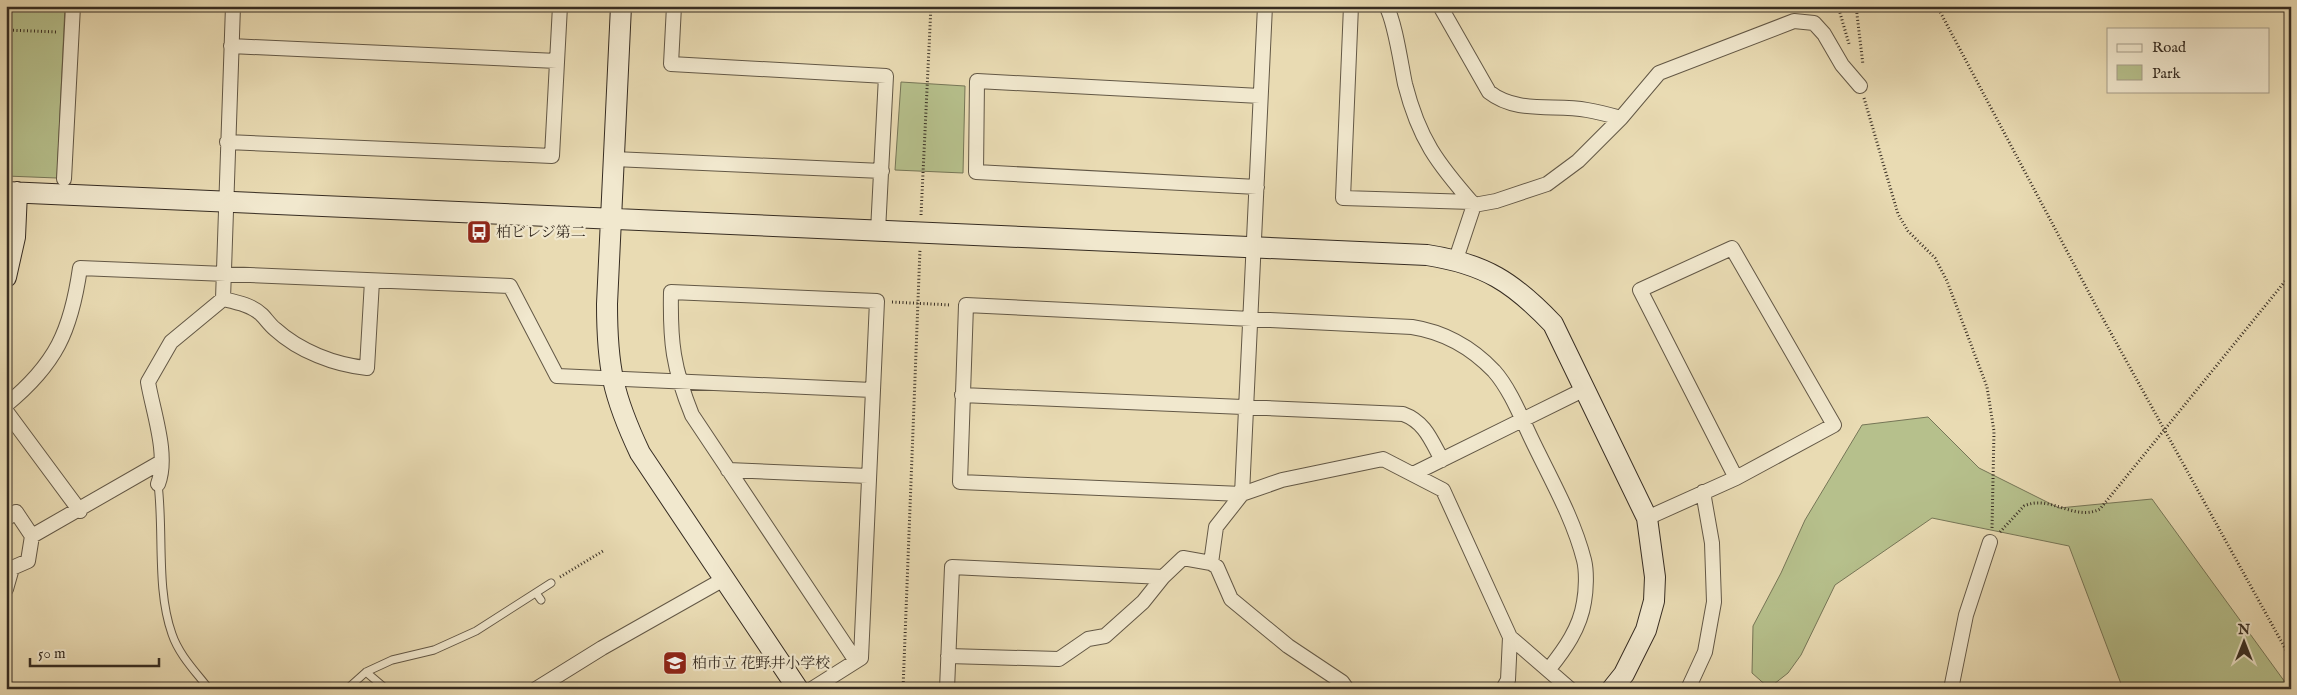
<svg xmlns="http://www.w3.org/2000/svg" width="2297" height="695" font-family="'IM FELL English','Noto Serif JP',serif">
	<style>
		.green { fill: #b6c08c; stroke: #767657 }
		.lines { fill: none; stroke-linecap: round; stroke-linejoin: round }
		.lane-casing { stroke: #635846; stroke-width: 9 }
		.street-casing { stroke: #635846; stroke-width: 16 }
		.secondary-casing { stroke: #362c22; stroke-width: 22 }
		.path { stroke: #362c22; stroke-width: 3; stroke-dasharray: 1 2.5; stroke-linecap: butt }
		.lane { stroke: #f1e8ce; stroke-width: 7 }
		.street { stroke: #f1e8ce; stroke-width: 14 }
		.secondary { stroke: #f1e8ce; stroke-width: 20 }
		.labels { text-anchor: middle; dominant-baseline: central; stroke-width: 4.5; stroke-linejoin: round; paint-order: stroke }
		.poi-label { font-size: 15px; fill: #362c22; stroke: #f1e8ce; text-anchor: start }
	</style>
	<rect width="100%" height="100%" fill="#e9dbb3"/>
	<filter id="stains"><feTurbulence type="fractalNoise" baseFrequency=".004" numOctaves="4"/><feColorMatrix values="0 0 0 0 .2 0 0 0 0 .09 0 0 0 0 .02 0 0 0 .5 -.17"/></filter>
	<radialGradient id="worn" r=".72"><stop offset=".6" stop-color="#630" stop-opacity="0"/><stop offset="1" stop-color="#630" stop-opacity=".3"/></radialGradient>
	<!-- green -->
	<path class="green" d="M6 6H65L57 178 6 176Z
		M901 82 965 86 963 173 895 170Z
		M1928 417 1979 468 2059 508 2152 499 2290 689H2123L2069 546 1932 518 1835 585 1801 655 1788 673 1769 688 1752 673 1753 626 1781 573 1805 520 1862 425Z"/>
	<g class="lines">
		<defs>
			<path id="lane" d="M158 484C164 532 156 589 172 634 179 655 196 672 209 689
				M536 593 541 600
				M366 672 386 689
				M347 689 366 672 392 660 434 650 476 631 551 583"/>
			<path id="street" d="M674 6 671 64 886 76 878 231
				M1351 6 1343 198 1472 202
				M1386 6C1395 21 1401 65 1405 84 1419 139 1437 163 1474 205
				M1440 6 1489 92C1517 114 1554 104 1587 110 1599 112 1610 115 1621 118
				M231 46 557 61
				M227 142 552 156 560 6
				M614 159 882 171
				M64 179 73 6
				M1257 187 976 172 977 81 1260 96
				M1474 205 1496 201 1547 184 1578 161 1621 118 1659 73 1794 21 1814 23 1824 34 1842 65 1860 86
				M1732 248 1834 425 1736 478 1640 290Z
				M1456 259 1474 205
				M223 299C236 302 252 305 262 315 266 319 270 325 275 329 299 351 335 365 367 368L372 281
				M962 395 1403 414C1425 422 1431 440 1442 460
				M6 405C56 364 71 331 80 268L510 286 557 376 872 390
				M6 411 80 511
				M728 470 868 476
				M1413 474 1585 389
				M158 484C169 455 153 412 148 382L171 342 223 299 233 6
				M1647 518 1736 478
				M6 519 16 512 32 536 28 561 12 568 6 589
				M32 536 161 462
				M1211 563 1216 527 1242 494 1265 6
				M948 656 1059 659 1088 639 1105 636 1143 602 1163 577 1183 558 1211 563 1217 567 1231 599 1288 646 1342 682 1347 689
				M1549 669C1565 649 1580 628 1584 602 1586 591 1587 572 1584 560 1573 517 1550 478 1531 438 1521 417 1510 389 1494 371 1472 348 1444 332 1412 327L966 305 960 482 1242 494 1282 480 1383 459 1443 490 1510 637 1570 689
				M536 689 602 648 724 579
				M812 689 861 658 877 301 671 292C670 342 673 368 692 415L856 661
				M947 689 952 567 1163 577
				M1503 689 1508 680 1510 637
				M1688 689 1705 652 1714 602 1712 543 1703 492
				M1951 689 1966 615 1990 542"/>
			<path id="secondary" d="M621 6 607 304C607 367 613 396 640 453L798 689
				M6 192 1427 255C1485 264 1513 282 1553 324L1647 518 1655 577 1654 601 1646 630 1624 674 1612 689
				M6 277 15 237 17 192"/>
		</defs>
		<!-- lane casing -->
		<use href="#lane" class="lane-casing"/>
		<!-- street casing -->
		<use href="#street" class="street-casing"/>
		<!-- secondary casing -->
		<use href="#secondary" class="secondary-casing"/>
		<!-- path -->
		<path class="path" d="M1838 6 1849 44
			M1856 6 1863 65
			M1937 6 2096 306 2291 659
			M6 30 58 32
			M1864 98 1898 214 1908 231 1935 258 1947 281 1987 387 1994 431 1992 529
			M921 215 931 6
			M892 302 951 305
			M2000 532 2024 506C2050 494 2075 522 2100 509L2291 274
			M560 577 603 551
			M903 689 920 249"/>
		<!-- lane -->
		<use href="#lane" class="lane"/>
		<!-- street -->
		<use href="#street" class="street"/>
		<!-- secondary -->
		<use href="#secondary" class="secondary"/>
	</g>
	<!-- icons -->
	<defs>
		<symbol id="bus-square" viewBox="-11 -11 22 22"><rect x="-9" y="-9" width="18" height="18" rx="4" fill="#8f2418" stroke="#f1e8ce"/><path d="M-5-6H5V4H4V6H2V4H-2V6H-4V4H-5ZM-3.5-4V0h7V-4ZM-3.5 1.2v1.5H-2V1.2ZM2 1.2v1.5H3.5V1.2Z" fill="#fff"/></symbol>
		<symbol id="school-square" viewBox="-11 -11 22 22"><rect x="-9" y="-9" width="18" height="18" rx="4" fill="#8f2418" stroke="#f1e8ce"/><path d="M0-5L7-2L0 1L-7-2ZM-4 1L0 2.5L4 1V4Q0 6-4 4Z" fill="#fff"/></symbol>
	</defs>
	<g fill-rule="evenodd">
		<use href="#bus-square" x="465" y="218" width="28" height="28"/>
		<use href="#school-square" x="661" y="649" width="28" height="28"/>
	</g>
	<g class="labels">
		<!-- poi labels -->
		<g class="poi-label">
			<text x="496" y="232">柏ビレジ第二</text>
			<text x="692" y="663">柏市立 花野井小学校</text>
		</g>
	</g>
	<!-- margin -->
	<rect width="2297" height="695" fill="none" stroke="#e9dbb3" stroke-width="25"/>
	<rect x="8" y="8" width="2282" height="680" fill="none" stroke="#362c22" stroke-width="2.5"/>
	<rect x="12" y="12" width="2272" height="670" fill="none" stroke="#362c22"/>
	<!-- legend -->
	<rect x="2107" y="28" width="162" height="65" fill="#f1e8ce" stroke="#a69d89"/>
	<rect x="2117" y="44" width="25" height="8" fill="#f1e8ce" stroke="#a69d89"/>
	<text x="2152" y="52" font-size="15" fill="#362c22">Road</text>
	<rect x="2117" y="65" width="25" height="15" fill="#b6c08c" stroke="#a69d89"/>
	<text x="2152" y="78" font-size="15" fill="#362c22">Park</text>
	<!-- north arrow -->
	<g transform="translate(2244 642)" stroke="#f1e8ce" stroke-width="4" paint-order="stroke">
	<path d="M0-4L9 19L0 12L-9 19Z" fill="#362c22"/>
	<text y="-8" font-size="14" font-weight="bold" text-anchor="middle" fill="#362c22">N</text>
	</g>
	<!-- scale -->
	<path d="M30 658v8h129v-8" fill="none" stroke="#362c22" stroke-width="2.5"/>
	<text x="38" y="658" font-size="15" fill="#362c22" stroke="#f1e8ce" stroke-width="4" paint-order="stroke">50 m</text>
	<rect width="100%" height="100%" filter="url(#stains)"/>
	<rect width="100%" height="100%" fill="url(#worn)"/>
</svg>
